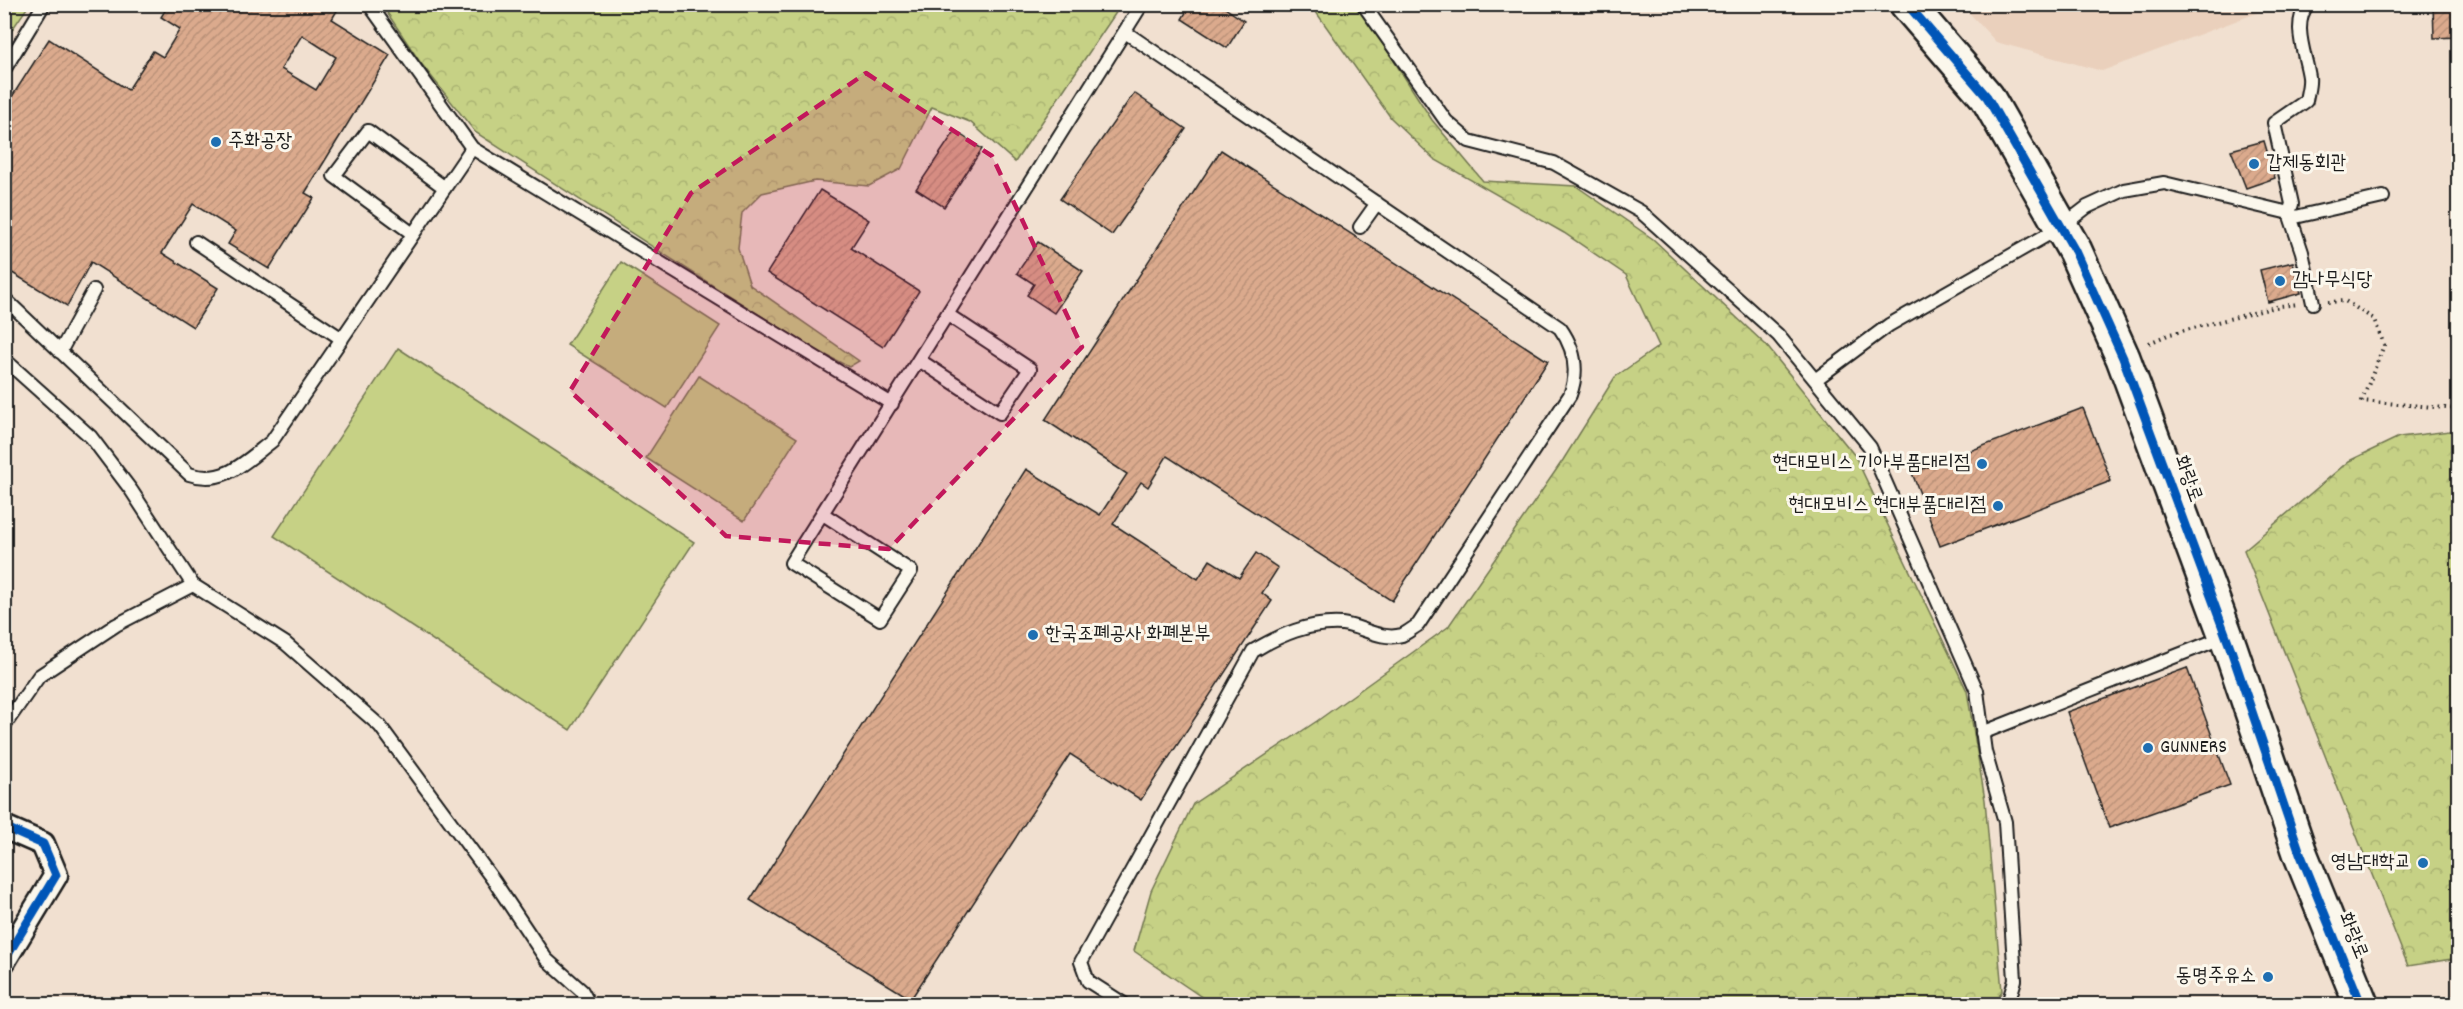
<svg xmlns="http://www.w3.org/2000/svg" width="2463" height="1009" font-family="Dekko,'Poor Story',sans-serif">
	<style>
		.built { fill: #ead0bc }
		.forest { fill: url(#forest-crowns); stroke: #717650; stroke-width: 1.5 }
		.pitch { fill: #c6d185; stroke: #717650; stroke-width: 1.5 }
		.building { fill: url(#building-hatch); stroke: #1c1c1c; stroke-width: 1.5; fill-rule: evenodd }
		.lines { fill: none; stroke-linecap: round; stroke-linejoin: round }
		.lane-casing { stroke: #1c1c1c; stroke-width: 16 }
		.street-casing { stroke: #1c1c1c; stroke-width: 27 }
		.secondary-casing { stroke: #1c1c1c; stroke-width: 38 }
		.path { stroke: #1c1c1c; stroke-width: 4; stroke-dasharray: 1.5 4.5; stroke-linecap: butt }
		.lane { stroke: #fbf7ec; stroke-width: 12 }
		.street { stroke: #fbf7ec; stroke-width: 22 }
		.secondary { stroke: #fbf7ec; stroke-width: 33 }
		.cycleway-casing { stroke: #fbf7ec; stroke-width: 13 }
		.cycleway { stroke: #0057b8; stroke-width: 9 }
		.marked { fill: #c2185b; fill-opacity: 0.2; stroke: #c2185b; stroke-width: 4.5; stroke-dasharray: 12 8; stroke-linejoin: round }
		.poi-dot { fill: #1f6fb2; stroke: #fbf7ec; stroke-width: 2 }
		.labels { text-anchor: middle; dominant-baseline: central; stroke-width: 6; stroke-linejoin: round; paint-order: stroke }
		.poi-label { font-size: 20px; fill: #1c1c1c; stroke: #fbf7ec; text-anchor: start }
		.street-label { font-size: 20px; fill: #1c1c1c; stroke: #fbf7ec }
	</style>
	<defs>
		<pattern id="forest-crowns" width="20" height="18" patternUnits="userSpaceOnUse" patternTransform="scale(1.5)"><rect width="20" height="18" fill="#c6d185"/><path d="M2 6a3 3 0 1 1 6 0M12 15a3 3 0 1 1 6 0" fill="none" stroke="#aab372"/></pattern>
		<pattern id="building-hatch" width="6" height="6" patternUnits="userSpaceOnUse" patternTransform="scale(1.5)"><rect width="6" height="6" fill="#dbaa8d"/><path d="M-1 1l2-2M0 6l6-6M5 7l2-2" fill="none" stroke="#bb9279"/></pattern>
	</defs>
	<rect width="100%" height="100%" fill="#f1e0d0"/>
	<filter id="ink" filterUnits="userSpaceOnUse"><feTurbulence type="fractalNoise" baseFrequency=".0167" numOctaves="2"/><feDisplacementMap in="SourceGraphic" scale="12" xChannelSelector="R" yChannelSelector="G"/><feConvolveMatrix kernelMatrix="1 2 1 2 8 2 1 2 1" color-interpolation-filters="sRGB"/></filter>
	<g filter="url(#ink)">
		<!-- built -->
		<path class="built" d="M1962 5H2278L2102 71 1996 42Z"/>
		<!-- forest -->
		<path class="forest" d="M5 4 29 5 5 40 4 5Z
			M1111 4 1117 11 1015 162 970 122 932 107 901 169 869 186 815 181 762 193 742 213 738 248 750 285 859 361 849 367 816 350 718 289 475 132 420 62 382 5Z
			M1311 5H1358L1432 120 1483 181 1576 186 1653 239 1766 345 1855 456 1967 691 1985 800 2002 991 1994 1004H1212L1134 951 1151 891 1193 804 1317 721 1448 627 1563 460 1615 377 1659 346 1626 275 1564 233 1434 159 1391 118Z
			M2458 430V958L2408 966 2244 550 2349 461 2399 437Z"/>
		<!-- pitch -->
		<path class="pitch" d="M621 262 720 326 667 408 567 345Z
			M398 348 694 542 570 730 274 536Z
			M699 376 797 438 744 521 646 458Z"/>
		<!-- building -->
		<path class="building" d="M169 4H202L212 11 216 4H341L332 19 390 55 305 193 314 198 269 269 228 244 236 231 193 204 162 253 218 288 193 327 91 262 67 306 4 268V109L49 39 128 90 153 51 163 57 180 29 161 17ZM302 35 336 57 316 90 281 69Z
			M1191 4H1219L1244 21 1227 48 1182 19Z
			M2433 4H2458V37L2434 38Z
			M1134 93 1186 129 1112 235 1060 199Z
			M955 131 982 149 944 207 916 189Z
			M2264 141 2275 178 2246 188 2231 150Z
			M1221 150 1548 361 1392 601 1167 456 1148 487 1141 482 1113 524 1198 579 1210 560 1239 578 1256 553 1278 568 1262 593 1272 601 1141 800 1070 754 911 999 750 900 1026 469 1100 515 1127 474 1045 420Z
			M820 190 869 220 851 248 919 291 883 347 767 273Z
			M1038 242 1083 271 1054 313 1027 295 1034 284 1017 273Z
			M2293 262 2301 293 2268 302 2260 270Z
			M2083 408 2111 481 1940 546 1912 473Z
			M2187 668 2230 785 2109 828 2067 712Z"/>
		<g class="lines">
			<defs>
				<path id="lane" d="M369 4 472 148 892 404
					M1363 4 1446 121 1469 141 1554 163 1641 212 1778 335 1870 447 1977 691 1985 752 2005 822 2015 980 2008 1004
					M4 70 44 4
					M2289 213 2302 252 2313 303
					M2291 218 2383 197
					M1360 227 1377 203
					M413 234 334 176 368 131 445 188
					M196 242 342 339
					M4 298 189 474C224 486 246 461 272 441L472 148
					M60 352 94 290
					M4 359 91 437 131 490 193 585 285 643 380 726 494 881 546 959 582 991 589 1004
					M919 360 1000 413 1030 369 948 315
					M1815 380 1889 325 2061 227 2087 207 2124 190 2164 183 2289 213 2292 204 2274 123 2306 101C2307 93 2310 85 2309 77 2306 55 2291 24 2308 4
					M823 514 911 571 880 619 791 563 1142 4
					M4 726 39 676 116 625 193 585
					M1982 733 2224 637
					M1124 1004 1088 981 1081 962 1253 651C1280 635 1309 622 1342 624 1361 626 1381 641 1402 635 1407 633 1413 628 1418 625L1570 395C1579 371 1575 349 1560 328L1125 32"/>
				<path id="street" d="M4 827 43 844 56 875 4 961"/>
				<path id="secondary" d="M1907 4 1987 97 2075 251 2123 358 2230 647 2300 853 2361 1004"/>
			</defs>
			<!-- lane casing -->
			<use href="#lane" class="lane-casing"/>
			<!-- street casing -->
			<use href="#street" class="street-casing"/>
			<!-- secondary casing -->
			<use href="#secondary" class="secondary-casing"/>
			<!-- path -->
			<path class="path" d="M2328 302 2345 301 2374 319 2384 345 2362 401 2458 409
				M2149 343 2170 334 2280 306 2299 304"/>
			<!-- lane -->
			<use href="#lane" class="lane"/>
			<!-- street -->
			<use href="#street" class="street"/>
			<!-- secondary -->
			<use href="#secondary" class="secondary"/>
			<defs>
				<path id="cycleway" d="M1907 4 1987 97 2075 251 2123 358 2230 647 2300 853 2361 1004
					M4 827 43 844 56 875 4 961"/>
			</defs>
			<!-- cycleway casing -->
			<use href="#cycleway" class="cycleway-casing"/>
			<!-- cycleway -->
			<use href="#cycleway" class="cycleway"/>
		</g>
	</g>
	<!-- marked area -->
	<path class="marked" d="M866 73 992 156 1082 347 889 549 726 536 570 391 691 193Z"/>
	<!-- markers -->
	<g class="poi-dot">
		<circle cx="216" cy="142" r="6"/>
		<circle cx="2254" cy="164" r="6"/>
		<circle cx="2280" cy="281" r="6"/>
		<circle cx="1982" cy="464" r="6"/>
		<circle cx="1998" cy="506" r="6"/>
		<circle cx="1033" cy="635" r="6"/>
		<circle cx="2148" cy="748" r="6"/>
		<circle cx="2423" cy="863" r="6"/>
		<circle cx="2268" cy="977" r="6"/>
	</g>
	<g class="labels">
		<!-- poi labels -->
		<g class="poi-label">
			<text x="228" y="142">주화공장</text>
			<text x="2266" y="164">갑제동회관</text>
			<text x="2292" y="281">감나무식당</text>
			<text x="1970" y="464" text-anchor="end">현대모비스 기아부품대리점</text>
			<text x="1986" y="506" text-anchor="end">현대모비스 현대부품대리점</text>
			<text x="1045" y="635">한국조폐공사 화폐본부</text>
			<text x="2160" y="748">GUNNERS</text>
			<text x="2411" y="863" text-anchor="end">영남대학교</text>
			<text x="2256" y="977" text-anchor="end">동명주유소</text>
		</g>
		<!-- street labels -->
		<g class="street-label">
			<text transform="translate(2187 479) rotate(70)">화랑로</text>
			<text transform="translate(2352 936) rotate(68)">화랑로</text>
		</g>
	</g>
	<!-- margin -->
	<rect width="2463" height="1009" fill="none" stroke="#fbf7ec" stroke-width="24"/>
	<rect x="12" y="12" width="2439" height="985" fill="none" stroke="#1c1c1c" stroke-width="2" filter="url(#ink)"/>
</svg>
